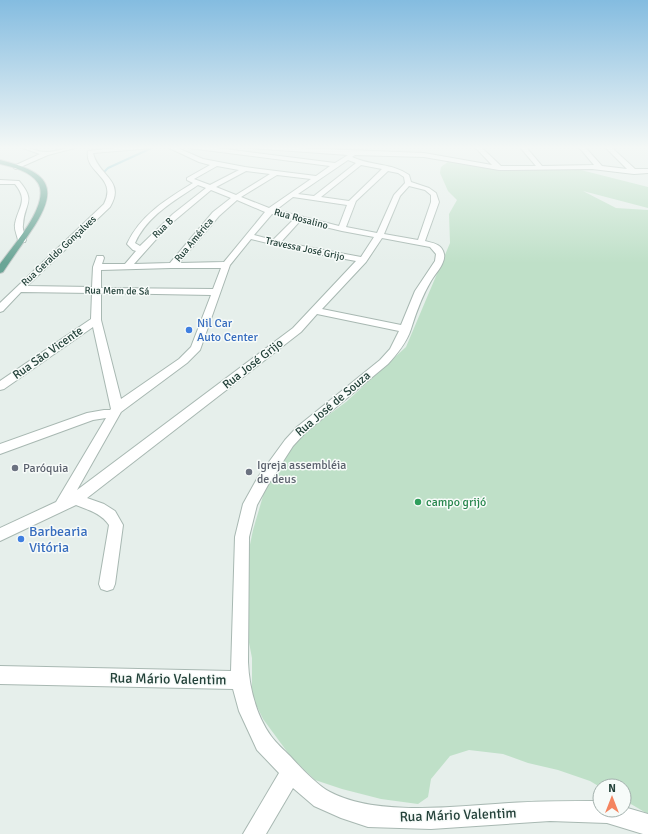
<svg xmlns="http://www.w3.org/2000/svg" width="648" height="834" font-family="Signika,sans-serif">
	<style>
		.green { fill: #bfe0c8 }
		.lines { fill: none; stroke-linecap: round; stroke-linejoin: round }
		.stream { stroke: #8ec9d4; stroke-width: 2 }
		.minor-casing { stroke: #a8b8b2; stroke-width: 2 }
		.major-casing { stroke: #c2cac8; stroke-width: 2 }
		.minor { fill: #fff; fill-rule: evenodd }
		.major { fill: #6aa596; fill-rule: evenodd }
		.shop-dot { fill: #3f7fe0; stroke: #f7fbf9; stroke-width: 1.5 }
		.worship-dot { fill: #6b7280; stroke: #f7fbf9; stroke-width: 1.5 }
		.leisure-dot { fill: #2e9e5b; stroke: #f7fbf9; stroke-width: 1.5 }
		.labels { text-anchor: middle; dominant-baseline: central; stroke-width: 3; stroke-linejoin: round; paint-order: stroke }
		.far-street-label { font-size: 10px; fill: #24423a; stroke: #f7fbf9 }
		.shop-label { font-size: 12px; fill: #366cbe; stroke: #f7fbf9; text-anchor: start }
		.street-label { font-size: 12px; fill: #24423a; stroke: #f7fbf9 }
		.worship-label { font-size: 12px; fill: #5b616d; stroke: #f7fbf9; text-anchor: start }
		.leisure-label { font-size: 12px; fill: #27864d; stroke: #f7fbf9; text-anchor: start }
		.near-shop-label { font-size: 14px; fill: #366cbe; stroke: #f7fbf9; text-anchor: start }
		.near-street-label { font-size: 14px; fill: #24423a; stroke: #f7fbf9 }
	</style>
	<rect width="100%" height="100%" fill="#e6efeb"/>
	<!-- green -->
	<path class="green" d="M449 161 475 165 573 168 648 187V208L583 191 616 208 648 210V814L624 800V786L600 787 590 781 558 770 528 763 503 754 469 750 450 756 431 779 428 797 418 804 381 799 342 789 315 780 291 757 263 719 252 696V658L244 617 247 559 253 530 268 479 288 449 315 425 346 402 406 347 450 243 449 214 457 200 448 191 440 173 441 167Z"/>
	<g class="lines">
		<!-- stream -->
		<path class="stream" d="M105 177 104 172 108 168 156 146"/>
		<defs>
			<path id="minor" d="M17 146C27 146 39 153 48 152 60 151 70 146 82 146L48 155 16 169 14 168V166L40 154Z
				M134 146H155L152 148 93 153C98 176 126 180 110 207L27 286 92 287 93 267 97 256H103L104 258 102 264H125L136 251 133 250 127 244C140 215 167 199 193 183L187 180V178L210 165 199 162 165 146H173L203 159 245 167 316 176 330 166 189 148 186 146H202L335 163 348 155 251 148 248 146 424 153 492 165 474 146H480L501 166H536L519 146H525L542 166 594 165 578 146H584L602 166 627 169 604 146H610L635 169H648V173L634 174 592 169 499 170 424 157 355 155 352 157C371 166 393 163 409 175L411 182 429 188 436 193 439 202 425 241C433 243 442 244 444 254 446 263 435 274 431 281 422 296 416 313 411 329 407 342 397 354 388 364L305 433 293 446 268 485 257 505 249 537 248 662C249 687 256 715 271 736 276 743 284 750 290 756 299 766 318 786 330 792 377 817 457 806 509 803 540 801 570 801 600 801V810H624V807L648 814V834H643L607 823 550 821 431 829 368 827 341 818 314 806 293 788 266 834H243L279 773 257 750 239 711 233 689 0 684V666L231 671 235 537 243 504 258 477 285 440 297 427 380 360 390 349 399 331 317 314 301 332 87 498 104 504 115 511 123 525 115 584 113 589 107 591 101 589 99 584 109 525C101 513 88 510 76 505L0 541V528L56 502 106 418 93 420 0 454V444L87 413 104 410H110L111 409 93 327 4 389 0 390V381L91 319 92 293 21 292 3 311 0 312V303L104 204C118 177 84 173 88 151ZM348 160 356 163 314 196 298 194ZM361 165 382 169 349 201 321 197ZM217 166 239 170 210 185 194 179ZM246 171 270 174 236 195 216 187ZM388 171 398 173 404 177 405 183 394 195 377 233 346 227 356 201ZM277 175 311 179 269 208 241 197ZM198 185 206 188 173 214 140 246 135 243C147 216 174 201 198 185ZM409 186 425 190 431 195V202L418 240 384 234 400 196ZM211 190 231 198 213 212 170 263 134 264 168 226ZM293 197 347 205 339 226 276 210ZM237 200 265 212 224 262 179 263 219 216ZM272 214 294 219 273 240 254 235ZM300 221 342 231 374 237 361 257 281 242ZM382 238 430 247 436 254 435 261 415 291 401 325 322 309 366 262ZM251 239 296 250 356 261 293 328 77 490 121 412 187 363 200 350 230 265ZM171 268H221L213 289 101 288V270ZM101 293 211 295 191 347 179 359 121 399 101 320Z
				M0 180 19 181C37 202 24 203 23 225 22 230 25 235 26 240L25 242H19L18 240C17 235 14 229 15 224 18 207 29 201 15 184H0Z"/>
			<path id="major" d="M0 160C49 172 61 187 31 231 22 245 12 258 3 272L0 273V264C12 247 51 204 38 183 30 171 13 167 0 164Z"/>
		</defs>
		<!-- minor casing -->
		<use href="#minor" class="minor-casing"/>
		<!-- major casing -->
		<use href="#major" class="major-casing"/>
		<!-- minor -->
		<use href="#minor" class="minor"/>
		<!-- major -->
		<use href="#major" class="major"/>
	</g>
	<!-- sky -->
	<linearGradient id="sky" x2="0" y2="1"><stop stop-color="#84bce0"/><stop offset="0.56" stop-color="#f4f8f6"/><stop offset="1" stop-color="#f4f8f6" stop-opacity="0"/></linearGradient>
	<rect width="648" height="263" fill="url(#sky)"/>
	<!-- markers -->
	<g class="shop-dot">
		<circle cx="189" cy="330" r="4"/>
		<circle cx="21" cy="539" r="4"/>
	</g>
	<g class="worship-dot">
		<circle cx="15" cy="468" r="4"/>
		<circle cx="249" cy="472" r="4"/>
	</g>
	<circle class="leisure-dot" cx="418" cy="502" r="4"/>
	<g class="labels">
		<!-- far-street labels -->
		<g class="far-street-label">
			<text transform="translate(301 219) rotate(15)">Rua Rosalino</text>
			<text transform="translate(163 228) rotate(-44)">Rua B</text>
			<text transform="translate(194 240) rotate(-50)">Rua América</text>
			<text transform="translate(305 249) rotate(12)">Travessa José Grijo</text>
			<text transform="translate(59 251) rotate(-43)">Rua Geraldo Gonçalves</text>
			<text transform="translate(117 291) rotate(1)">Rua Mem de Sá</text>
		</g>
		<!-- shop labels -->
		<g class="shop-label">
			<text x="197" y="323">Nil Car<tspan x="197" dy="14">Auto Center</tspan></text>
		</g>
		<!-- street labels -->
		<g class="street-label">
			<text transform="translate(48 353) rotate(-35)">Rua São Vicente</text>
			<text transform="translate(253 364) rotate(-38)">Rua José Grijo</text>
			<text transform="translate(333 404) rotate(-40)">Rua José de Souza</text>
		</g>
		<!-- worship labels -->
		<g class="worship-label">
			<text x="257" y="465">Igreja assembléia<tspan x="257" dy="14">de deus</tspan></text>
			<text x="23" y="468">Paróquia</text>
		</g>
		<!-- leisure labels -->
		<g class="leisure-label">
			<text x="426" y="502">campo grijó</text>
		</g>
		<!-- near-shop labels -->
		<g class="near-shop-label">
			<text x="29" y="531">Barbearia<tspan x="29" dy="16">Vitória</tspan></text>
		</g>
		<!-- near-street labels -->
		<g class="near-street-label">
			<text transform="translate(168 679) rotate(1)">Rua Mário Valentim</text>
			<text transform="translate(458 815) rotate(-2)">Rua Mário Valentim</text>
		</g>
	</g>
	<!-- north arrow -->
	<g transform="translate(612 798)"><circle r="19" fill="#f7fbf9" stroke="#a3b1ad"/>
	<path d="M0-3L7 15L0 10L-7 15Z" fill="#f4845f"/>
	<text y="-6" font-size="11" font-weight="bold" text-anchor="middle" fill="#24423a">N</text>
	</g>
</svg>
